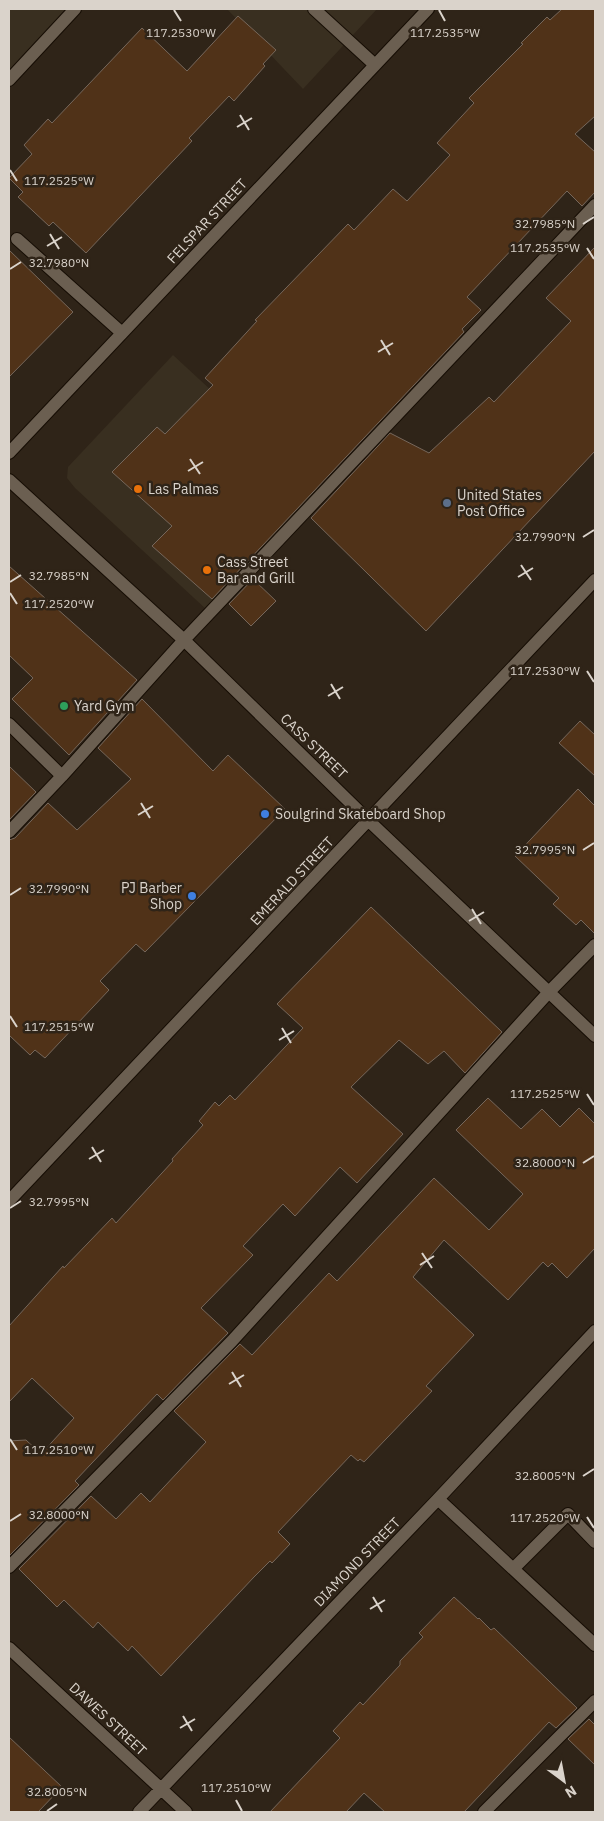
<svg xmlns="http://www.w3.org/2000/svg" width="604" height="1821" font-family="'IBM Plex Sans',sans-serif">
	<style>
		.commercial { fill: #392f20 }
		.building { fill: #503218; stroke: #76675b }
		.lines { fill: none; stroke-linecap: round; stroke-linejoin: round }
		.minor-casing { stroke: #160d04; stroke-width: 14 }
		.minor { stroke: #6b5f51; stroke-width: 12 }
		.ticks { fill: none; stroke: #dad3cb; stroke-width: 2 }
		.food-dot { fill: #e8710a; stroke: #2f2418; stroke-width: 2 }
		.service-dot { fill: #5c6f8a; stroke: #2f2418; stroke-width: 2 }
		.leisure-dot { fill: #2e9e5b; stroke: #2f2418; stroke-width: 2 }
		.shop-dot { fill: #3f7fe0; stroke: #2f2418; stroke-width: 2 }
		.labels { text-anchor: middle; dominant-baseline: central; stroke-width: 5; stroke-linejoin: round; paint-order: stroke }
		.street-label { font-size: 14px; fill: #dad3cb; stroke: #2f2418 }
		.poi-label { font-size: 14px; fill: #dad3cb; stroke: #2f2418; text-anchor: start }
		.ticks-label { font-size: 12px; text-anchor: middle; fill: #dad3cb; stroke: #2f2418; stroke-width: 5; stroke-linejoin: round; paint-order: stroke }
	</style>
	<rect width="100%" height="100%" fill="#2f2418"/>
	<!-- commercial -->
	<path class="commercial" d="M9 9H70L9 74Z
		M227 9H377L303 89Z
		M173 355 320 491 207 610 75 488 67 478 68 467Z"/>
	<!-- building -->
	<path class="building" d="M562 9H595V116L575 134 595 152V192L582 206 567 191 467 297 481 310 462 329 464 332 212 599 152 546 172 526 112 472 157 427 165 434 213 385 205 378 257 321 255 320 348 224 354 230 393 189 407 201 450 155 437 143 474 103 469 98 523 44 521 43 547 17 550 20Z
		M238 16 276 50 263 64 265 66 234 101 229 96 189 138 192 141 86 253 53 222 49 226 18 197 23 192 9 178 32 154 24 145 48 119 52 123 142 28 187 71Z
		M595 247V451L426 631 311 518 390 433 429 453 489 397 494 402 571 321 546 298Z
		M9 250 73 312 9 377Z
		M9 566 137 680 69 755 12 699 33 678 9 655Z
		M253 579 276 601 251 626 229 604Z
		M142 699 213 771 228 755 285 809 145 952 136 944 100 981 109 990 45 1058 35 1050 30 1055 9 1035V840L15 838 48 803 77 830 131 779 98 748Z
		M580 721 595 735V776L559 743Z
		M9 766 36 792 9 820Z
		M578 789 595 806V934L581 920 576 925 553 904 559 898 515 856Z
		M371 907 502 1032 465 1073 444 1051 428 1064 399 1040 351 1087 403 1134 357 1183 340 1167 295 1216 283 1204 243 1246 253 1255 201 1308 228 1333 163 1400 157 1394 75 1481 79 1485 9 1556V1441L26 1440 41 1454 74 1418 32 1378 9 1402V1326L63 1266 64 1268 112 1218 116 1223 173 1161 172 1159 203 1125 199 1121 215 1102 219 1106 230 1095 235 1100 303 1028 277 1004Z
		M488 1098 521 1129 542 1109 560 1127 579 1108 595 1124V1248L567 1278 552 1263 548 1267 543 1262 508 1300 444 1240 413 1277 474 1335 426 1386 432 1391 364 1462 360 1459 358 1461 351 1455 278 1532 290 1544 272 1563 270 1561 254 1577 161 1676 132 1646 128 1651 98 1622 93 1628 64 1600 57 1607 19 1569 91 1496 116 1519 141 1493 150 1502 206 1442 174 1411 240 1344 252 1355 329 1273 337 1281 434 1178 489 1230 523 1194 456 1130Z
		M454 1597 478 1619 479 1618 491 1630 494 1628 577 1708 556 1728 549 1722 464 1812H385L364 1793 346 1812H270L340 1738 333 1731 360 1702 363 1705 400 1665V1661L423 1637 419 1633Z
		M589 1719 595 1725V1765L568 1739Z
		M9 1737 62 1787 38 1812H9Z"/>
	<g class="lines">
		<defs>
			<path id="minor" d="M314 9 375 65
				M9 80 75 9
				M17 239 122 333
				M9 453 428 9
				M9 480 184 640 369 821 595 1036
				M9 724 62 776
				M9 832 62 776 184 640 595 205
				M9 1201 595 580
				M438 1499 595 1645
				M9 1567 232 1341 549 992 595 945
				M514 1568 568 1514 595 1542
				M9 1648 186 1812
				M139 1812 438 1499 595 1331
				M484 1812 595 1701"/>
		</defs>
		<!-- minor casing -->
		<use href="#minor" class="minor-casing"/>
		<!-- minor -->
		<use href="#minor" class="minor"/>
	</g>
	<!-- ticks -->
	<path class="ticks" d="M174 10 181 21M439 10 445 21M240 115 249 130M237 127 252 118M10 170 17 181M583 224 594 217M50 234 59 249M47 246 62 237M587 248 594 259M10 269 21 262M381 340 390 355M378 352 393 343M190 459 200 474M188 471 203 462M583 537 594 530M521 565 531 580M518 577 533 568M10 582 21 575M10 593 17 604M587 671 594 682M331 684 340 699M328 696 343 687M141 803 150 818M138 815 153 806M583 850 594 843M10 895 21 888M472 909 481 924M469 921 484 912M10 1016 17 1027M282 1028 291 1043M279 1040 294 1031M587 1094 594 1105M92 1147 101 1162M89 1159 104 1150M583 1163 594 1156M10 1208 21 1201M422 1253 432 1268M420 1265 434 1256M232 1372 241 1387M229 1384 244 1375M10 1439 17 1450M583 1476 594 1469M587 1517 594 1528M10 1521 21 1514M373 1597 382 1612M370 1609 385 1600M183 1716 192 1731M180 1728 195 1719M236 1800 242 1811M47 1811 57 1804"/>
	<!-- markers -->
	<g class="food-dot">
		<circle cx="138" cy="489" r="5"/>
		<circle cx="207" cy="570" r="5"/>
	</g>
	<circle class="service-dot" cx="447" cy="503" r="5"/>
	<circle class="leisure-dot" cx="64" cy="706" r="5"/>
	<g class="shop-dot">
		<circle cx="265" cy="814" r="5"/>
		<circle cx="192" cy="896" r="5"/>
	</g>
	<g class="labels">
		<!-- street labels -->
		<g class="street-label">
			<text transform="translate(207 221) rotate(-47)">FELSPAR STREET</text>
			<text transform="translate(314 746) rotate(44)">CASS STREET</text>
			<text transform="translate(292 881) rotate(-47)">EMERALD STREET</text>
			<text transform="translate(357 1562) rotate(-46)">DIAMOND STREET</text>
			<text transform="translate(108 1719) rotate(43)">DAWES STREET</text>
		</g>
		<!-- poi labels -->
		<g class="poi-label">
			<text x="148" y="489">Las Palmas</text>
			<text x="457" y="495">United States<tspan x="457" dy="16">Post Office</tspan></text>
			<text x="217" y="562">Cass Street<tspan x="217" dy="16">Bar and Grill</tspan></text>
			<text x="74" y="706">Yard Gym</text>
			<text x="275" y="814">Soulgrind Skateboard Shop</text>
			<text x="182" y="888" text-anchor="end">PJ Barber<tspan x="182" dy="16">Shop</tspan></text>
		</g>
	</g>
	<g class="ticks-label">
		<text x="181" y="37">117.2530°W</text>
		<text x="445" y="37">117.2535°W</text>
		<text x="59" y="185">117.2525°W</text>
		<text x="545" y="228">32.7985°N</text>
		<text x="545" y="252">117.2535°W</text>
		<text x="59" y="267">32.7980°N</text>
		<text x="545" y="541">32.7990°N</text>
		<text x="59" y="580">32.7985°N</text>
		<text x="59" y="608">117.2520°W</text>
		<text x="545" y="675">117.2530°W</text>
		<text x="545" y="854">32.7995°N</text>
		<text x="59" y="893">32.7990°N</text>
		<text x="59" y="1031">117.2515°W</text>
		<text x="545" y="1098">117.2525°W</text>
		<text x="545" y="1167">32.8000°N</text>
		<text x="59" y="1206">32.7995°N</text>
		<text x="59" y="1454">117.2510°W</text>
		<text x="545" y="1480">32.8005°N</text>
		<text x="59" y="1519">32.8000°N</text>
		<text x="545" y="1522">117.2520°W</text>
		<text x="236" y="1792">117.2510°W</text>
		<text x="57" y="1796">32.8005°N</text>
	</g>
	<!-- border -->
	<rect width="604" height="1821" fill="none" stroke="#dad3cb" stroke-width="20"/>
	<!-- north arrow -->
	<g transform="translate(564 1781) rotate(148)" stroke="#2f2418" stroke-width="4" paint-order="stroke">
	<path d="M0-4L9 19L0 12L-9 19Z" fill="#dad3cb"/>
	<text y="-8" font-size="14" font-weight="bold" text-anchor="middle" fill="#dad3cb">N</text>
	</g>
</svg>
